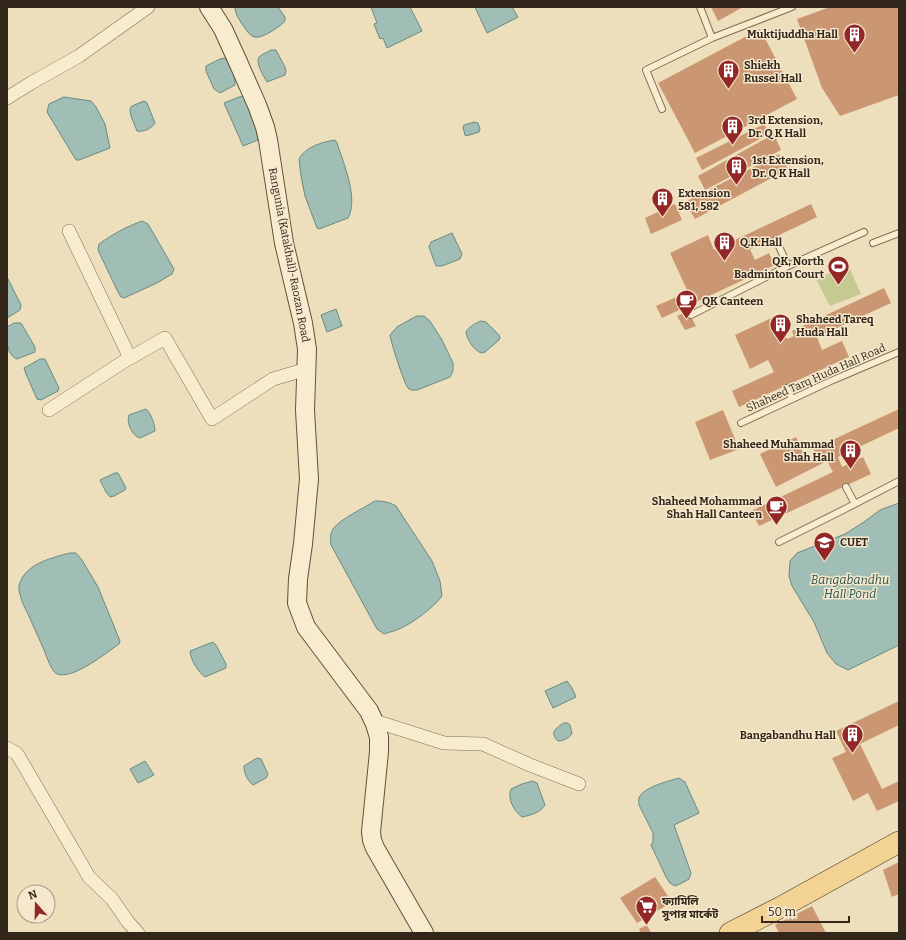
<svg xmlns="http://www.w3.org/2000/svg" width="906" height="940" font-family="Bitter,'Noto Sans Bengali',serif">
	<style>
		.green { fill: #c4ca91 }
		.water { fill: #a0beb5; stroke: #688b82 }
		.building { fill: #cb9772 }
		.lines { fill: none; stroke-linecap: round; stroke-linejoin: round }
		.service-casing { stroke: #846e56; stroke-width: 8 }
		.minor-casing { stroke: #846e56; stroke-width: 14 }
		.secondary-casing { stroke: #664f39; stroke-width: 20 }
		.primary-casing { stroke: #513d2b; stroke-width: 22 }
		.service { stroke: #f8eccf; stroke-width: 6 }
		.minor { stroke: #f8eccf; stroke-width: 13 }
		.secondary { stroke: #f8eccf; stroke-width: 18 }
		.primary { stroke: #f2d393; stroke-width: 21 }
		.labels { text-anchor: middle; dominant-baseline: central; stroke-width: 3; stroke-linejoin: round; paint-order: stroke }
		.poi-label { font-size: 11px; font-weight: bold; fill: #33271b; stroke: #f5e8cc; text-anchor: start }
		.street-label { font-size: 11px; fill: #33271b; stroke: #f5e8cc }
		.water-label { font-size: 12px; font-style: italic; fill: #2a5350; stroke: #f5e8cc }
	</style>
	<rect width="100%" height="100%" fill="#eddebc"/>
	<!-- green -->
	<path class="green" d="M848 265 861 294 830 306 816 279Z"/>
	<!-- water -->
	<path class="water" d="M235 7H278L285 17V21C281 26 262 39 255 37 249 36 246 29 242 24 239 19 235 14 235 7Z
		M371 7H410L422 31 387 48 383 38 380 39 374 24 377 23Z
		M475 7H512L518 17 487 33Z
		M271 50H276L285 67 286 71 285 75 267 82C264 77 255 62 259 57 262 54 268 52 271 50Z
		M225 58C231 65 235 76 235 85L220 93 214 89 206 71V66L220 59Z
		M244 96C250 110 256 125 258 140L243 146 224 103 239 97Z
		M64 97 91 101 96 107 105 124 110 148 79 160H76L47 112 49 104Z
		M144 101 147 103 155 123C151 129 144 132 137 131L131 116 130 109 132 106Z
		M474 122 478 123 480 129 479 132 466 136 465 135 463 127 464 125Z
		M335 140 337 143C343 162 359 199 348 218L319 229 317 228 305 196 301 176 299 159C305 147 322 142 335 140Z
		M142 221 148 224 174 269 172 274 157 283 124 298 121 297 117 290 98 250 99 244C113 234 126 227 142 221Z
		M452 233 462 254 460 259 442 266H436L429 247 431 242Z
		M7 277 21 305 20 310 7 318Z
		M336 309 342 326 327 332 321 315Z
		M417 316H424L430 321 442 340 453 363V371L450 377 417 390C414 390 411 391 408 388 404 383 391 343 390 335L397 327 411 319Z
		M481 321 486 322 499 335 500 338 499 340 485 352 481 353C474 350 467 340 466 332 469 327 475 323 481 321Z
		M14 323H21L35 347V352L17 359C5 354 7 338 7 327Z
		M40 359H45L59 388 58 391 41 400 37 399 26 374 24 368Z
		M146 409C151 413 155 425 155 431L140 438C132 436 126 422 129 415Z
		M115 473H118L126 488 125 490 114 496 110 497 106 492 100 480Z
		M375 501C383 501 389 502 396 506L432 561 440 581 442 596C433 608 413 623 399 629 395 631 389 632 384 634L377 629 331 545C330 539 330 534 333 529 340 519 364 508 375 501Z
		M899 503V645L848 670 836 664 827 653 814 622 792 586 789 576 790 561 797 553 845 534 864 522 880 510Z
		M70 553H76L82 560 98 587 120 641 119 644C106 653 73 680 57 674 51 671 47 657 44 650 39 638 33 626 28 614 25 608 21 601 20 594 18 590 19 584 21 580 29 563 54 557 70 553Z
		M213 642 216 645 226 664V668L205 677C199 673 190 659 190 651Z
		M567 681 572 688 576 697 553 708 545 691Z
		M564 723H568L570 725 572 734C569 738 563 741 558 741 549 732 556 728 564 723Z
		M257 758 261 759 268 774 266 778 253 785C247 780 244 773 244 766Z
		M145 761 154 775 138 783 130 769Z
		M679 778 685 782 699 813 674 825 691 873 689 879 680 884 675 886 670 883 666 877 651 845 653 842V833L639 805C639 802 638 801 639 798 643 787 669 781 679 778Z
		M533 781 537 783 545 805C540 813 531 815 522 817 514 811 507 799 511 789L522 784Z"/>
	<!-- building -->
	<path class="building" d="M711 7H743L718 21Z
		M830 7H899V95L840 116 822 88 797 19Z
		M760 29 797 99 695 153 658 83Z
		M764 124 769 134 702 170 696 158Z
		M774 134 781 150 705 190 698 176Z
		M779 154 788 169 695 219 685 202Z
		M675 204 682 220 651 234 645 218Z
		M811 204 817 217 750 249 755 260 769 253 775 265 662 318 656 306 688 292 670 253 708 235 714 250Z
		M884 288 891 303 817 337 822 350 842 341 849 357 739 407 732 391 774 372 768 360 750 369 735 335 776 316 787 339 794 336 792 331Z
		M688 311 696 326 685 330 677 316Z
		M899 409V428L838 457 842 467 863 457 871 474 759 526 751 511 833 472 827 461 776 487 760 454 796 437 808 463 818 458 813 449Z
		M723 410 739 449 710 460 695 422Z
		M899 701V725L860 744 882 789 899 781V801L877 811 868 793 853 801 832 758 846 752 836 731Z
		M899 862V894L892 897 883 870Z
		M655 877 672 902 637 923 620 898Z
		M812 906 826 933H779L775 925Z
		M647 925 651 933H641L639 929Z"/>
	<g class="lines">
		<defs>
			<path id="service" d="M700 7 712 38 792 7
				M662 109 646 70 712 38
				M776 240 788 266
				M873 243 899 233
				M691 315 788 266 864 232
				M787 388 792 399
				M741 423 833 380 899 352
				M846 487 855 504
				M779 542 845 509 899 481"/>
			<path id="minor" d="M7 98 31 83 79 56 148 7
				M69 231 130 358
				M49 410 123 362 165 338 212 419 273 379 307 369
				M375 724 381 723 444 743 483 744 530 765 579 784
				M7 748 16 753 19 757 89 877 112 899 128 922 138 933"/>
			<path id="secondary" d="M209 7 223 29 238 62 257 105 265 127 268 140 284 243 303 323 307 349 305 410 309 479 303 544 298 579 297 603 306 627 369 711 375 724 379 737V752L371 832 372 840 375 848 424 933"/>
			<path id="primary" d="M730 933 783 906 899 842"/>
		</defs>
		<!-- service casing -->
		<use href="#service" class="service-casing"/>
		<!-- minor casing -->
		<use href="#minor" class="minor-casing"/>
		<!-- secondary casing -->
		<use href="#secondary" class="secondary-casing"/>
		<!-- primary casing -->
		<use href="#primary" class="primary-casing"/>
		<!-- service -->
		<use href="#service" class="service"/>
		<!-- minor -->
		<use href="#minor" class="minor"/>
		<!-- secondary -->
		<use href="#secondary" class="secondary"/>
		<!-- primary -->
		<use href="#primary" class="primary"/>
	</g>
	<!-- icons -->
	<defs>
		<symbol id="building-pin" viewBox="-11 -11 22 30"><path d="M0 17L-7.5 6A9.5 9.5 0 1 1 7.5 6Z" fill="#932728" stroke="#f5e8cc"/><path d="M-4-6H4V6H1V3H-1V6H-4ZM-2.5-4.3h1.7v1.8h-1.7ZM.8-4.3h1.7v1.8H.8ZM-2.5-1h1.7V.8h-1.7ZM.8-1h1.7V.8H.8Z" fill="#fff"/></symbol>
		<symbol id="stadium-pin" viewBox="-11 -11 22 30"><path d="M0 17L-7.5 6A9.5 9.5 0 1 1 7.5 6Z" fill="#932728" stroke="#f5e8cc"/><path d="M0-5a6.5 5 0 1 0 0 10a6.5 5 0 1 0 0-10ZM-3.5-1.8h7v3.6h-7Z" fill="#fff"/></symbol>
		<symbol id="cafe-pin" viewBox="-11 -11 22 30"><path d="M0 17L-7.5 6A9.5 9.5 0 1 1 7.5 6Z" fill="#932728" stroke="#f5e8cc"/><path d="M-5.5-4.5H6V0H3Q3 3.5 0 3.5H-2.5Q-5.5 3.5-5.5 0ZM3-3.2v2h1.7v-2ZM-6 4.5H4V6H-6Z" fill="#fff"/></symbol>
		<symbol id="university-pin" viewBox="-11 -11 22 30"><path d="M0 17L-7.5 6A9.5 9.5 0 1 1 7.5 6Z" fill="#932728" stroke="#f5e8cc"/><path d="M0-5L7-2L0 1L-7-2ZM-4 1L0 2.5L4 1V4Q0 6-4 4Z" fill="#fff"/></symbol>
		<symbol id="supermarket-pin" viewBox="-11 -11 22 30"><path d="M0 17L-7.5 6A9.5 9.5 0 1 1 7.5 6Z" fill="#932728" stroke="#f5e8cc"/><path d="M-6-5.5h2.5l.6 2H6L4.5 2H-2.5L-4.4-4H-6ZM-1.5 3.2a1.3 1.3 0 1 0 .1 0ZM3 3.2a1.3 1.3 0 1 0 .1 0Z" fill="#fff"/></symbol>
	</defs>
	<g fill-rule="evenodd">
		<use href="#building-pin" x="842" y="22" width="25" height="34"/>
		<use href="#building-pin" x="716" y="58" width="25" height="34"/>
		<use href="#building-pin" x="720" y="114" width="25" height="34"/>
		<use href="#building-pin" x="724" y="154" width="25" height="34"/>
		<use href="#building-pin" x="650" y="186" width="25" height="34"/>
		<use href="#building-pin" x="712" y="230" width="25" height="34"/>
		<use href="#stadium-pin" x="826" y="254" width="25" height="34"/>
		<use href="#cafe-pin" x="674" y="288" width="25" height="34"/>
		<use href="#building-pin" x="768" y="312" width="25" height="34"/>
		<use href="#building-pin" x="838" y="438" width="25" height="34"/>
		<use href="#cafe-pin" x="764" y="494" width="25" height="34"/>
		<use href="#university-pin" x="812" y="530" width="25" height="34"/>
		<use href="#building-pin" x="840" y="722" width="25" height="34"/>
		<use href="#supermarket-pin" x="634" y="894" width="25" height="34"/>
	</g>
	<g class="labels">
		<!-- poi labels -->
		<g class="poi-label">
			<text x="838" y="34" text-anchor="end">Muktijuddha Hall</text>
			<text x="744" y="65">Shiekh<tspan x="744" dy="13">Russel Hall</tspan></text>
			<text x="748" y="120">3rd Extension,<tspan x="748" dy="13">Dr. Q K Hall</tspan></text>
			<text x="752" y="160">1st Extension,<tspan x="752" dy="13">Dr. Q K Hall</tspan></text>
			<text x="678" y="193">Extension<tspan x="678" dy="13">581, 582</tspan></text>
			<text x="740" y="242">Q.K.Hall</text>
			<text x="824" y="261" text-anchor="end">QK, North<tspan x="824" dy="13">Badminton Court</tspan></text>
			<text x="702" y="301">QK Canteen</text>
			<text x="796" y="319">Shaheed Tareq<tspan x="796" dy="13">Huda Hall</tspan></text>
			<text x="834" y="444" text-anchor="end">Shaheed Muhammad<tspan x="834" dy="13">Shah Hall</tspan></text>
			<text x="762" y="501" text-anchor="end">Shaheed Mohammad<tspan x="762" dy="13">Shah Hall Canteen</tspan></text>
			<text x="840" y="542">CUET</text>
			<text x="836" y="735" text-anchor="end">Bangabandhu Hall</text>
			<text x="662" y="901">ফ্যামিলি<tspan x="662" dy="13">সুপার মার্কেট</tspan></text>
		</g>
		<!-- street labels -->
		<g class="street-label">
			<text transform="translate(289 255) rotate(79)">Rangunia (Katakhali)-Raozan Road</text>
			<text transform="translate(816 378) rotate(-24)">Shaheed Tarq Huda Hall Road</text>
		</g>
		<!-- water labels -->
		<g class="water-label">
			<text x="850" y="580">Bangabandhu<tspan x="850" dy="14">Hall Pond</tspan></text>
		</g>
	</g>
	<!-- border -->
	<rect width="906" height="940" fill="none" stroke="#33271b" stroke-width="16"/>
	<!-- north arrow -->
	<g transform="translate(36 904) rotate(340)"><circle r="19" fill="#f5e8cc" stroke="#a79b85"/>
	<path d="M0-3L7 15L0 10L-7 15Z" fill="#932728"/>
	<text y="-6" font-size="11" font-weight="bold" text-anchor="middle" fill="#33271b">N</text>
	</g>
	<!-- scale -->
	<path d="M762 916v6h87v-6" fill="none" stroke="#33271b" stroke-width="2"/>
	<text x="768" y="916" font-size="12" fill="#33271b" stroke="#f5e8cc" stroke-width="3" paint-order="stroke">50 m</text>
</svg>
